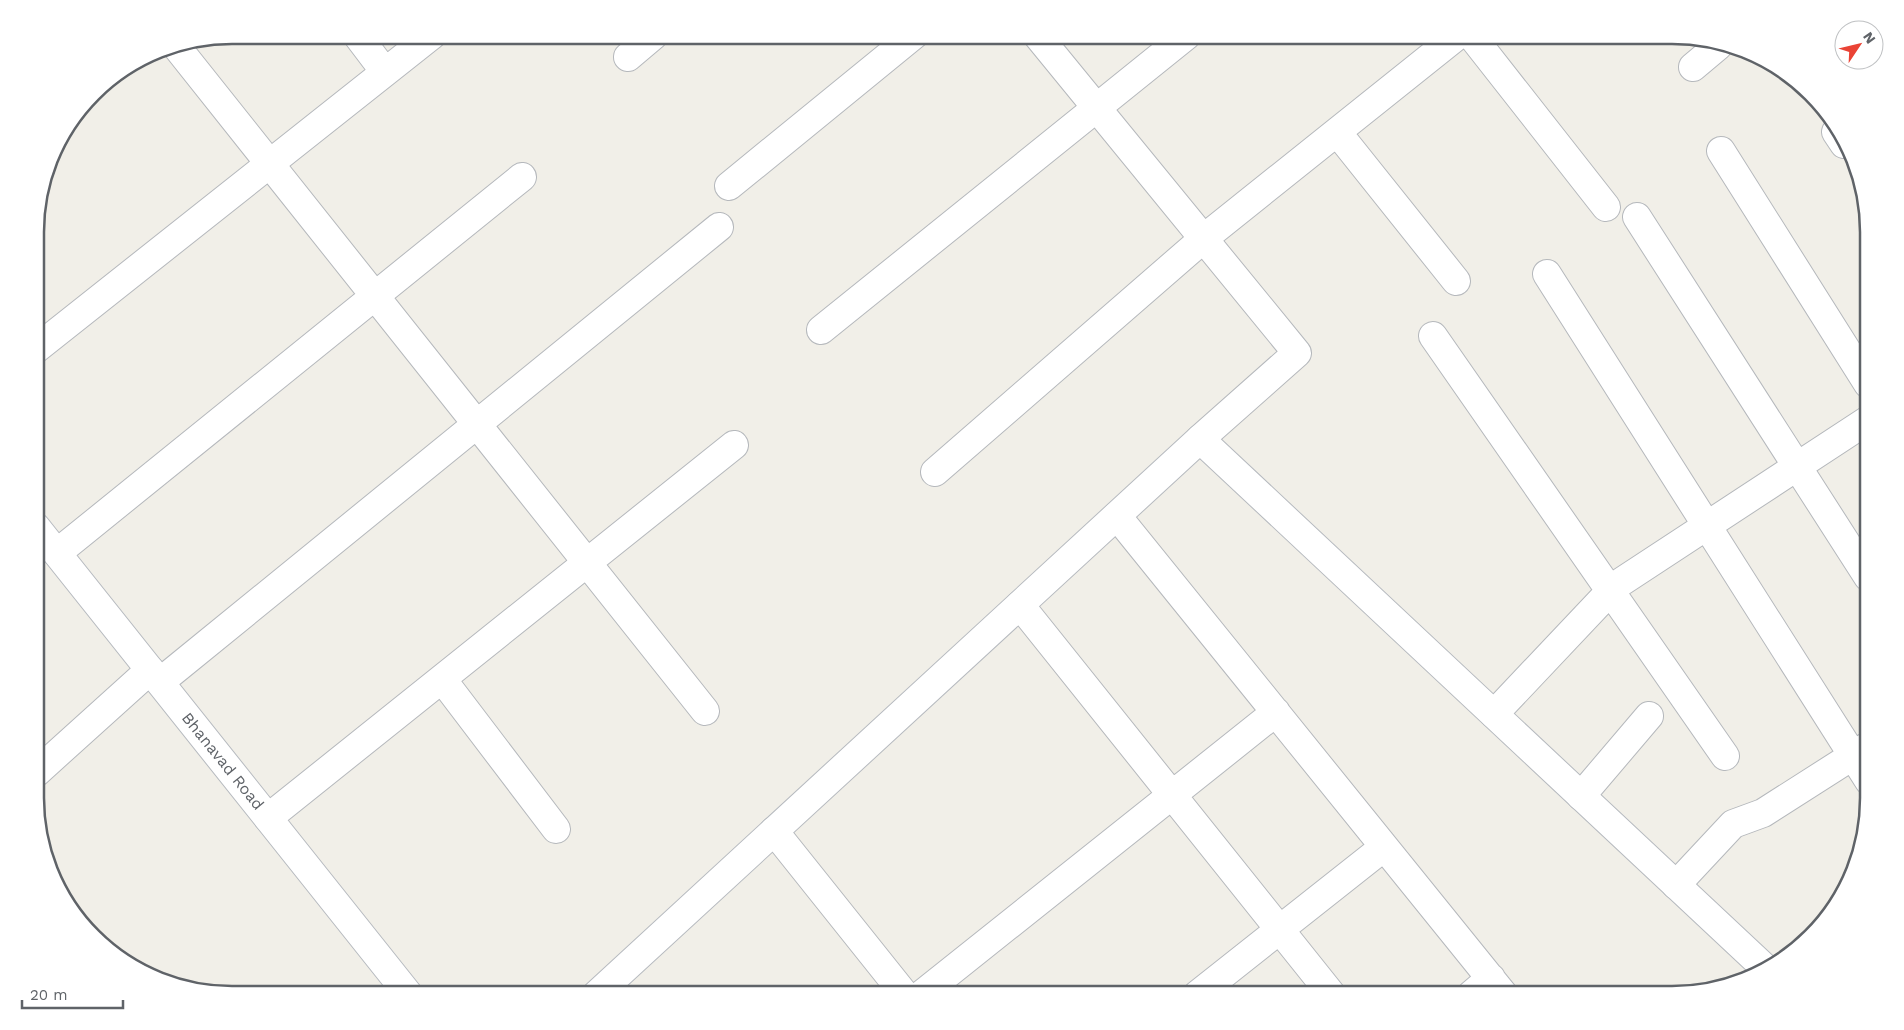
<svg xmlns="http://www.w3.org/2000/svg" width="1904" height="1030" font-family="'Work Sans',sans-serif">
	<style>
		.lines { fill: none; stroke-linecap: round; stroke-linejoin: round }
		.street-casing { stroke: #b5b8bc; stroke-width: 30 }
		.secondary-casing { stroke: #b6babf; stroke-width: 30 }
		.street { stroke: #fff; stroke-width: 28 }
		.secondary { stroke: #fff; stroke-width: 28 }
		.labels { text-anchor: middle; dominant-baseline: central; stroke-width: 4; stroke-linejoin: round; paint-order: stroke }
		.street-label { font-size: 16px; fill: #5f6368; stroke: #fff }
		.rim { fill: none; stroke: #5f6368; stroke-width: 2.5 }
	</style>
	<rect width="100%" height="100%" fill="#f1efe8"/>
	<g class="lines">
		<defs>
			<path id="street" d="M357 35 385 72
				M1037 35 1297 353 1200 439
				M1471 35 1606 207
				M176 46 705 711
				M628 57 654 35
				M1693 67 1718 46
				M1337 132 1456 281
				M1836 132 1844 144
				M1721 151 1868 384
				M729 186 914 35
				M1637 217 1868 577
				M1547 274 1869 781
				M821 330 1187 35
				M1433 336 1725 756
				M36 349 432 35
				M935 472 1203 239 1458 35
				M1117 516 1504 995
				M57 553 522 177
				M1020 605 1332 995
				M442 679 556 829
				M160 682 719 227
				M1494 714 1615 586 1868 420
				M37 772 150 670
				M1581 796 1649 716
				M268 818 734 445
				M774 831 905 995
				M1676 885 1733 824 1763 813 1868 746
				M921 995 1276 712
				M1197 995 1384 847
				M1471 995 1491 978"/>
			<path id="secondary" d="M36 527 409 995
				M596 995 1200 439 1766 969"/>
		</defs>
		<!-- street casing -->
		<use href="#street" class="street-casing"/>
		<!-- secondary casing -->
		<use href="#secondary" class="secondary-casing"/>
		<!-- street -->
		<use href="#street" class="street"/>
		<!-- secondary -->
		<use href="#secondary" class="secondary"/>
	</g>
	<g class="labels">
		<!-- street labels -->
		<g class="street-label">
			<text transform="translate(223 761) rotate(51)">Bhanavad Road</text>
		</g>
	</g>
	<!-- crop -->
	<path d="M0 0H1904V1030H0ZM232 44H1672A188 188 0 0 1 1860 232V798A188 188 0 0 1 1672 986H232A188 188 0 0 1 44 798V232A188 188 0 0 1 232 44Z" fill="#fff" fill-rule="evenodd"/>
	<path class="rim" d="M232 44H1672A188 188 0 0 1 1860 232V798A188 188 0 0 1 1672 986H232A188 188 0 0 1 44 798V232A188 188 0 0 1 232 44Z"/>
	<!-- north arrow -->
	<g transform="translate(1859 45) rotate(55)"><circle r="24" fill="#ffffff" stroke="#bfc1c3"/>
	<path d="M0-4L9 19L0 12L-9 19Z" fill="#ea4335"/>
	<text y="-8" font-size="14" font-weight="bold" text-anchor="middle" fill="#5f6368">N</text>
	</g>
	<!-- scale -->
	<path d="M22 1000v8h101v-8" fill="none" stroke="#5f6368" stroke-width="2.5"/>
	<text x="30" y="1000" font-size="15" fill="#5f6368" stroke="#ffffff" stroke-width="4" paint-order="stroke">20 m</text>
</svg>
